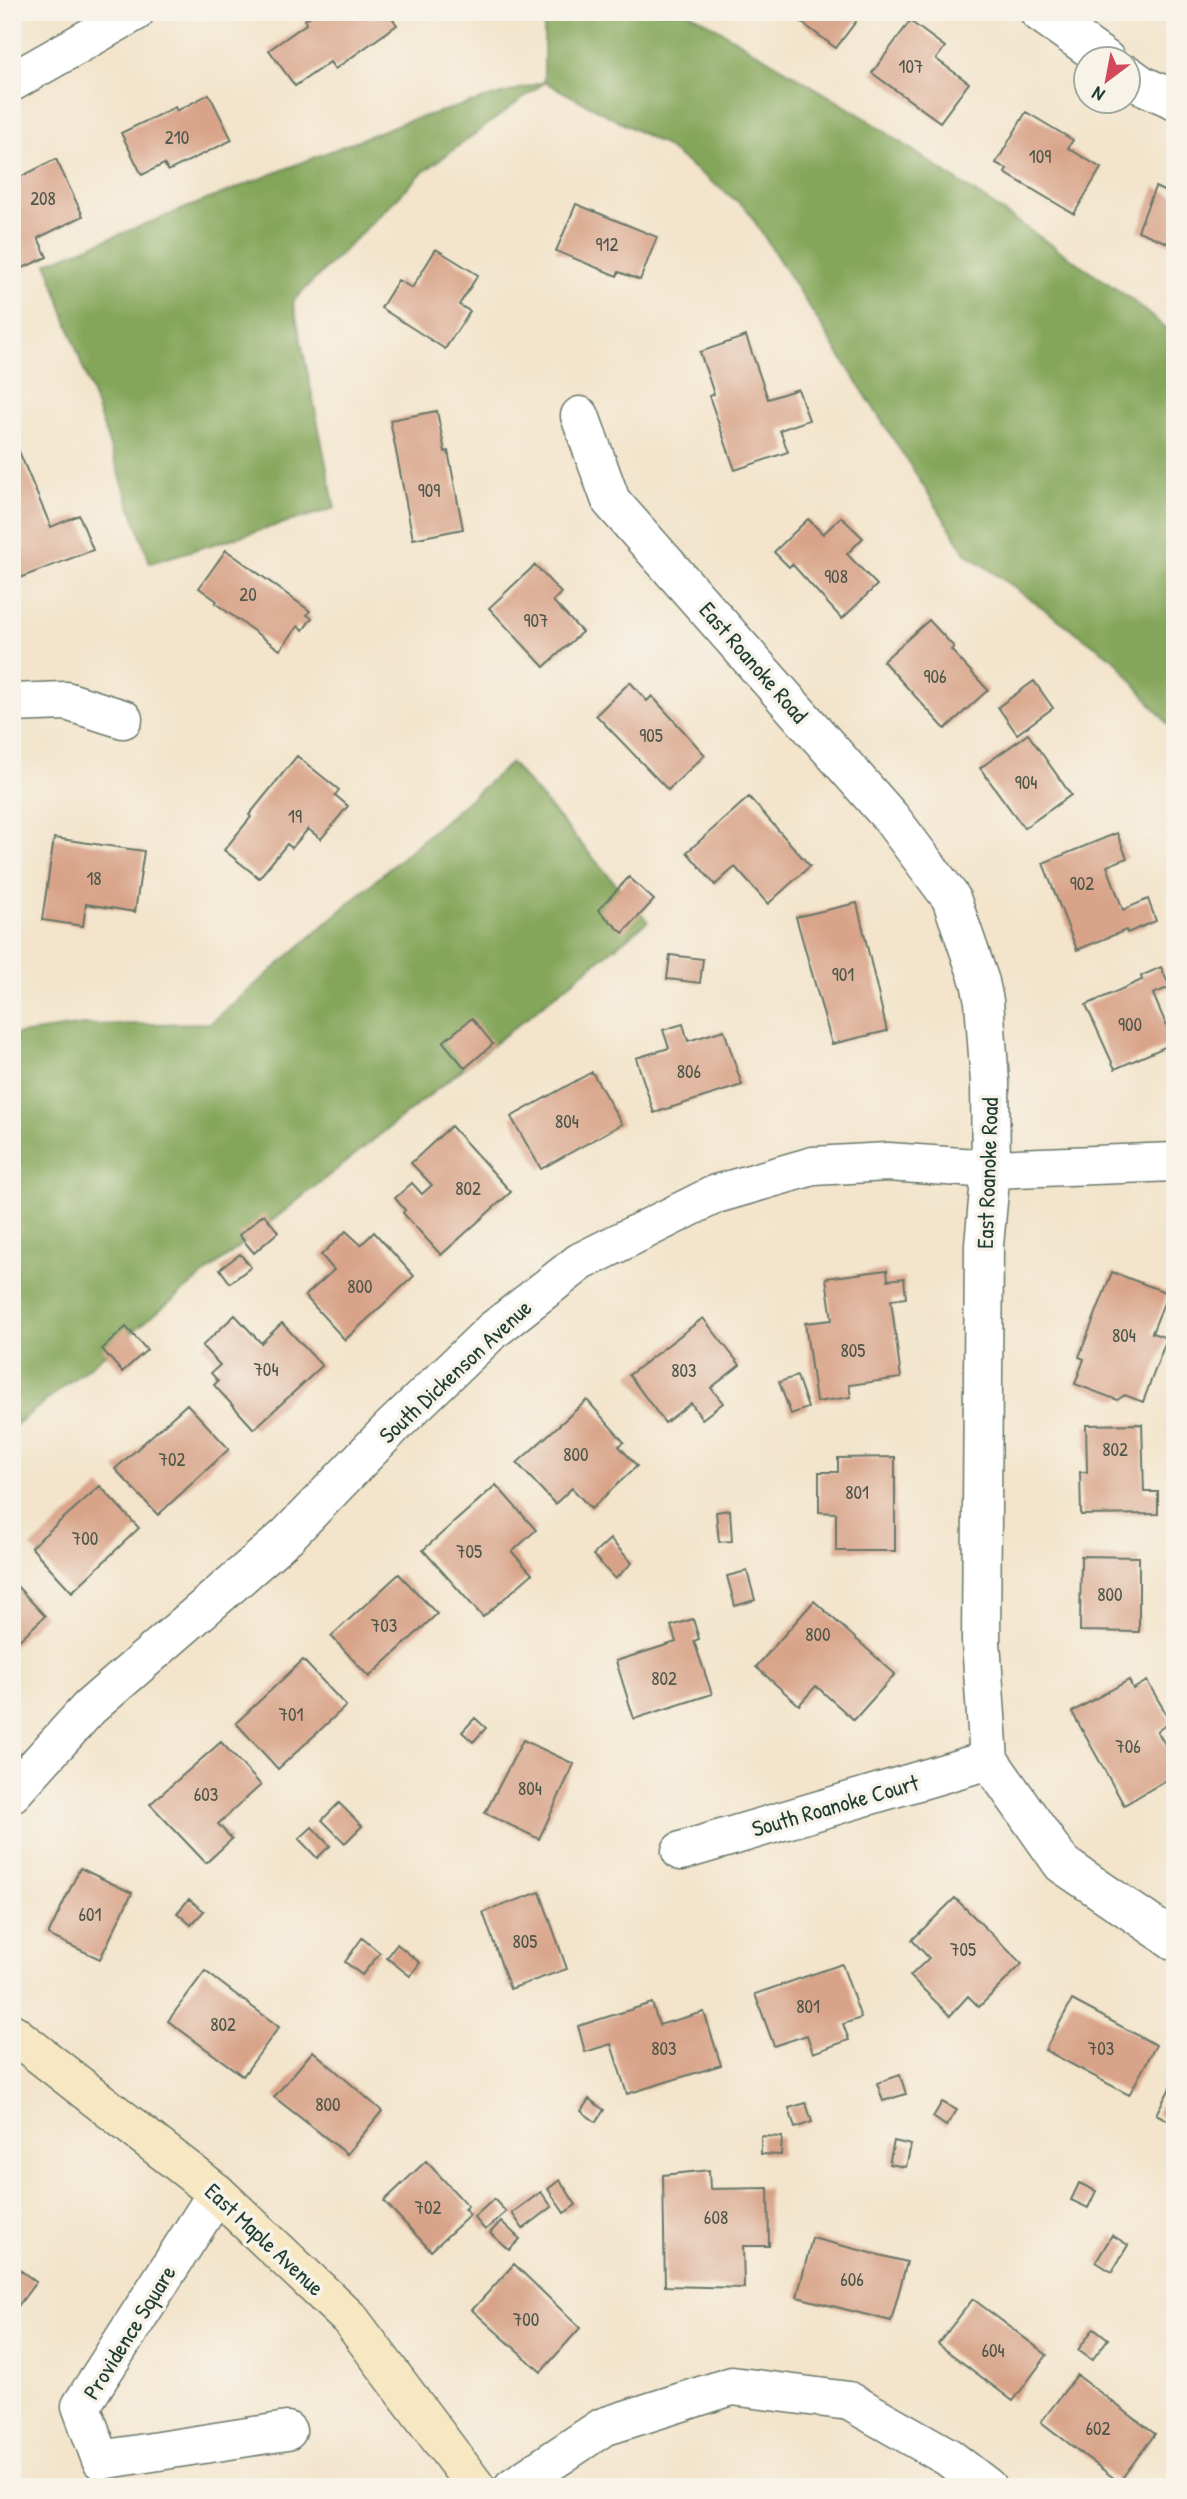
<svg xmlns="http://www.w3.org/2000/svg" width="1187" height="2499" font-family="'Patrick Hand',sans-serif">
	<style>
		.forest { fill: #84a65a; stroke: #527247; stroke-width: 2 }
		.building { fill: #d8a388 }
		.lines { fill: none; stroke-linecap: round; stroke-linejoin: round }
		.minor-casing { stroke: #697769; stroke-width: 41 }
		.secondary-casing { stroke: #697769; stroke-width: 41 }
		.minor { stroke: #fff; stroke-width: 38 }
		.secondary { stroke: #f7e8c3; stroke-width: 38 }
		.labels { text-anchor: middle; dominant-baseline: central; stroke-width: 7; stroke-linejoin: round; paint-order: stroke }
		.number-label { font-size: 19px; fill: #4d5649 }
		.street-label { font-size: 23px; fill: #1f3d34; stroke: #f7f3e8 }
	</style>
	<rect width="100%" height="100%" fill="#f7f3e8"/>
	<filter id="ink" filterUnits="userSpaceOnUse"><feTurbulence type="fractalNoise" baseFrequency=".0143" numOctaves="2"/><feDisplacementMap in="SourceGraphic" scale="14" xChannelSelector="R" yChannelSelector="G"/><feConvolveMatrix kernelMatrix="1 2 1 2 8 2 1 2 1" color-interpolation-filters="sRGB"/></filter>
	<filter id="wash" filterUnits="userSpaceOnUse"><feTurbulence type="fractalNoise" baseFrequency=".00686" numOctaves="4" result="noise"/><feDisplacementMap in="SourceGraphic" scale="28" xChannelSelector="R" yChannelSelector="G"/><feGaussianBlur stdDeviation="1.57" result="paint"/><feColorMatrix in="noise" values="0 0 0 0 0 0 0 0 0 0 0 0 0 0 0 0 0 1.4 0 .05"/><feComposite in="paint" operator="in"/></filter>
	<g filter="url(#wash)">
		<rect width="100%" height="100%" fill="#f3e4cb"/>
		<!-- forest -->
		<path class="forest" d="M544 12H687L703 20 862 116 1128 297 1175 336V733L1116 661 966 553 746 208 662 144 545 82 422 173 293 301 335 508 150 563 47 263 404 122 544 82Z
			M511 763 648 921 12 1428V1035L84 1025 211 1023Z"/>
		<g id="blocks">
			<!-- building -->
			<path class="building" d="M316 12H388L397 25 335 69 330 62 295 86 269 50 306 24 305 20Z
				M794 12H863L836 48 801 22 803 19Z
				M910 21 945 47 936 59 969 83 940 122 872 73Z
				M209 94 232 140 168 171 164 164 142 175 121 133 175 107 177 111Z
				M1026 112 1073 140 1068 148 1101 168 1074 214 1005 173 1007 169 996 163Z
				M56 159 83 216 38 238 47 257 12 273V181Z
				M1155 187 1175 196V246L1138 231Z
				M576 204 657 237 640 280 619 272 617 276 556 251Z
				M436 249 478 275 459 305 470 311 445 349 381 308 398 280 412 288Z
				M746 336 768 399 798 389 809 420 780 430 788 452 735 470 709 396 714 394 700 352Z
				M437 411 445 452 448 451 463 529 413 539 390 420Z
				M12 435 51 527 79 515 93 550 17 579 12 568Z
				M841 517 863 538 847 554 877 585 842 619 792 564 789 567 774 552 808 519 823 534Z
				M226 550 310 611 307 615 312 618 303 630 298 626 280 650 215 603 217 601 199 588Z
				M535 565 561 593 553 601 582 632 544 667 489 608Z
				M929 620 954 647 951 650 988 690 945 729 883 661Z
				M1034 681 1053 708 1017 734 998 707Z
				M630 682 647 701 652 696 705 755 668 790 596 715Z
				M1028 734 1071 795 1024 828 980 768Z
				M297 756 339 790 335 795 348 806 321 839 308 829 292 848 287 844 259 878 224 850 251 817 249 815Z
				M749 797 810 866 768 904 735 867 715 885 687 852Z
				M1117 833 1127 858 1107 866 1123 910 1148 899 1156 921 1127 933 1126 930 1077 950 1043 863Z
				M54 838 144 851 135 912 86 904 83 926 42 920Z
				M629 877 654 900 623 933 598 910Z
				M857 903 887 1031 832 1044 796 917Z
				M670 955 703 959 700 983 667 979Z
				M1161 967 1170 987 1153 994 1174 1043 1115 1069 1086 1005 1142 980 1141 976Z
				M472 1018 493 1044 465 1068 443 1042Z
				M683 1024 688 1041 724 1030 742 1085 654 1113 636 1058 669 1048 663 1030Z
				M592 1072 622 1124 541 1169 511 1117Z
				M451 1126 511 1192 441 1255 403 1213 405 1210 395 1198 412 1183 422 1194 432 1185 411 1163Z
				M264 1214 278 1232 254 1253 239 1235Z
				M346 1231 361 1245 374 1232 414 1276 345 1340 305 1296 334 1270 321 1255Z
				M240 1254 251 1267 230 1283 220 1269Z
				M887 1270 888 1280 904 1278 906 1298 891 1300 901 1378 849 1385 851 1397 816 1402 805 1323 832 1320 826 1278Z
				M1112 1272 1168 1293 1152 1333 1167 1338 1143 1402 1125 1395 1117 1400 1075 1384 1084 1359 1079 1357Z
				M235 1315 261 1343 282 1323 322 1366 254 1429 214 1385 218 1381 211 1373 220 1365 202 1346Z
				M703 1318 740 1365 711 1388 723 1403 702 1419 691 1403 665 1423 629 1375Z
				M126 1327 147 1350 122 1372 102 1349Z
				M797 1376 808 1408 791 1414 779 1382Z
				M587 1400 624 1442 619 1446 637 1466 591 1509 572 1488 555 1504 517 1463Z
				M187 1404 229 1449 158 1515 115 1469Z
				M1142 1424 1144 1492H1158V1514L1081 1515 1080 1472H1087L1086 1425Z
				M895 1457V1551H836V1513L819 1512V1472H838V1458Z
				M496 1485 536 1530 512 1552 532 1574 483 1617 423 1550Z
				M100 1486 139 1528 72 1592 31 1547Z
				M730 1510 732 1541 719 1542 716 1512Z
				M610 1539 632 1563 615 1579 593 1555Z
				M1081 1556 1139 1557V1632L1080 1631Z
				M747 1571 755 1600 735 1606 727 1576Z
				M399 1574 437 1614 369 1677 331 1636Z
				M12 1581 45 1616 12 1647Z
				M814 1601 895 1674 854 1720 816 1686 799 1705 756 1667Z
				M693 1619 699 1639 694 1641 712 1694 634 1719 616 1661 676 1642 671 1626Z
				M303 1660 346 1706 278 1769 236 1723Z
				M1129 1680 1133 1689 1147 1681 1171 1722 1157 1731 1175 1761V1775L1124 1805 1072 1712Z
				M475 1718 486 1728 473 1742 462 1732Z
				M523 1740 574 1764 539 1839 485 1813Z
				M221 1742 261 1785 218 1824 232 1839 206 1863 150 1804Z
				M339 1803 362 1826 345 1843 322 1820Z
				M312 1827 330 1846 317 1858 299 1839Z
				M80 1868 132 1893 100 1959 48 1935Z
				M540 1892 567 1969 510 1989 483 1912Z
				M955 1898 1022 1964 979 2007 968 1996 950 2016 910 1976 929 1958 912 1940Z
				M189 1899 204 1911 191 1925 177 1913Z
				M362 1938 380 1953 362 1975 345 1962Z
				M397 1944 420 1963 410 1976 387 1958Z
				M842 1964 861 2018 843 2024 849 2040 813 2053 807 2035 774 2046 755 1994Z
				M205 1971 279 2027 243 2076 168 2021Z
				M1072 2000 1156 2045 1129 2095 1045 2050Z
				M652 2003 659 2025 704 2012 721 2065 627 2094 611 2044 585 2052 578 2026Z
				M313 2051 382 2111 347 2154 274 2097Z
				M900 2075 906 2094 883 2101 877 2083Z
				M1175 2079V2124L1156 2114Z
				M589 2099 604 2110 596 2122 581 2111Z
				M942 2102 957 2110 946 2126 933 2117Z
				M806 2103 812 2122 795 2128 789 2108Z
				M761 2136 782 2137 781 2155 761 2154Z
				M894 2141 911 2145 906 2167 889 2164Z
				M426 2161 468 2206 464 2209 470 2215 431 2251 384 2201Z
				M709 2170 710 2189 768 2188 769 2246H743L744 2288 665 2286 663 2175Z
				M560 2180 576 2205 564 2213 548 2189Z
				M1079 2183 1096 2191 1088 2208 1071 2200Z
				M541 2192 552 2207 523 2229 512 2213Z
				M494 2199 506 2212 485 2230 474 2217Z
				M501 2221 520 2239 509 2250 490 2233Z
				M1112 2235 1128 2245 1112 2272 1096 2262Z
				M812 2238 907 2262 891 2321 797 2297Z
				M12 2264 36 2282 12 2314Z
				M514 2264 580 2328 541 2372 472 2310Z
				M973 2299 1047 2355 1013 2401 938 2344Z
				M1094 2328 1108 2339 1092 2360 1078 2350Z
				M1077 2375 1155 2434 1119 2482 1041 2422Z"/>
		</g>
	</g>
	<g filter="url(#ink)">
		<use href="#blocks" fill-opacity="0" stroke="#697769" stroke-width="2"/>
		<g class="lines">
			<defs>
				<path id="minor" d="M1039 12 1106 60
					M1128 75 1142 85 1175 100
					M12 82 135 12
					M580 416 611 501 891 818 951 898 980 982 984 1001 990 1082 991 1169 984 1245 981 1642 989 1760 1062 1864 1175 1941
					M12 703 66 701 123 719
					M12 1793 89 1708 287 1536 392 1427 492 1331 580 1262 716 1194 813 1166 888 1162 991 1169 1175 1162
					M681 1851 989 1760
					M217 2193 81 2406 101 2460 287 2431
					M513 2487 603 2427 732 2386 849 2401 948 2457 987 2487"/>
				<path id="secondary" d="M12 2033 217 2193 350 2319 476 2487"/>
			</defs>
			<!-- minor casing -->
			<use href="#minor" class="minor-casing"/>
			<!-- secondary casing -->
			<use href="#secondary" class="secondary-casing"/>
			<!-- minor -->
			<use href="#minor" class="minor"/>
			<!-- secondary -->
			<use href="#secondary" class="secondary"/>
		</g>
	</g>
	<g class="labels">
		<!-- number labels -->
		<g class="number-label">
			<text x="911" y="66">107</text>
			<text x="177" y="137">210</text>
			<text x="1040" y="156">109</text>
			<text x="43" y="198">208</text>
			<text x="607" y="244">912</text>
			<text x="429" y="490">909</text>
			<text x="836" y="576">908</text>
			<text x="248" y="594">20</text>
			<text x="536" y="620">907</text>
			<text x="935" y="676">906</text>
			<text x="651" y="735">905</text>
			<text x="1026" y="782">904</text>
			<text x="295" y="816">19</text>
			<text x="94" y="878">18</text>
			<text x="1082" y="883">902</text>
			<text x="843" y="974">901</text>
			<text x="1130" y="1024">900</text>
			<text x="689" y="1071">806</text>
			<text x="567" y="1121">804</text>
			<text x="468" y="1188">802</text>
			<text x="360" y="1286">800</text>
			<text x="1124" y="1335">804</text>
			<text x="853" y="1350">805</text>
			<text x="266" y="1369">704</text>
			<text x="684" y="1370">803</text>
			<text x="1115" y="1449">802</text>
			<text x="576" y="1454">800</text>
			<text x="172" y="1459">702</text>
			<text x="857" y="1492">801</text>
			<text x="85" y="1538">700</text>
			<text x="469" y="1551">705</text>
			<text x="1110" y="1594">800</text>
			<text x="384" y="1625">703</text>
			<text x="818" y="1634">800</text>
			<text x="664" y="1678">802</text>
			<text x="291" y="1714">701</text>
			<text x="1128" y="1746">706</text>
			<text x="530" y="1788">804</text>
			<text x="206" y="1794">603</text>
			<text x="90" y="1914">601</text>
			<text x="525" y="1941">805</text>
			<text x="963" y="1949">705</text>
			<text x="808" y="2006">801</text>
			<text x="223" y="2024">802</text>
			<text x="664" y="2048">803</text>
			<text x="1101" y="2048">703</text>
			<text x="328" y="2104">800</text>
			<text x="428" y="2207">702</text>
			<text x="716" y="2217">608</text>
			<text x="852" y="2279">606</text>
			<text x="526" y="2319">700</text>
			<text x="993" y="2350">604</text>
			<text x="1098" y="2428">602</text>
		</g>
		<!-- street labels -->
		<g class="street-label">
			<text transform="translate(754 662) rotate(49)">East Roanoke Road</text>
			<text transform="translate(987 1173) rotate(-88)">East Roanoke Road</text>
			<text transform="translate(455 1371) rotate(-43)">South Dickenson Avenue</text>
			<text transform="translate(835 1805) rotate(-16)">South Roanoke Court</text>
			<text transform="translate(265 2239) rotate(43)">East Maple Avenue</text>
			<text transform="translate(129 2332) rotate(-58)">Providence Square</text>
		</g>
	</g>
	<!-- margin -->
	<rect width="1187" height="2499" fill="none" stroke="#f7f3e8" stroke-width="42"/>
	<!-- north arrow -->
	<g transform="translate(1107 80) rotate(212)"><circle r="33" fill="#f7f3e8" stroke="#a1aaa0" stroke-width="2"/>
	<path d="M0-5L12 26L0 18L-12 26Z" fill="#d1495b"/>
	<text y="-10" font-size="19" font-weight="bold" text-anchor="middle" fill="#1f3d34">N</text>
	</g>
</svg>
